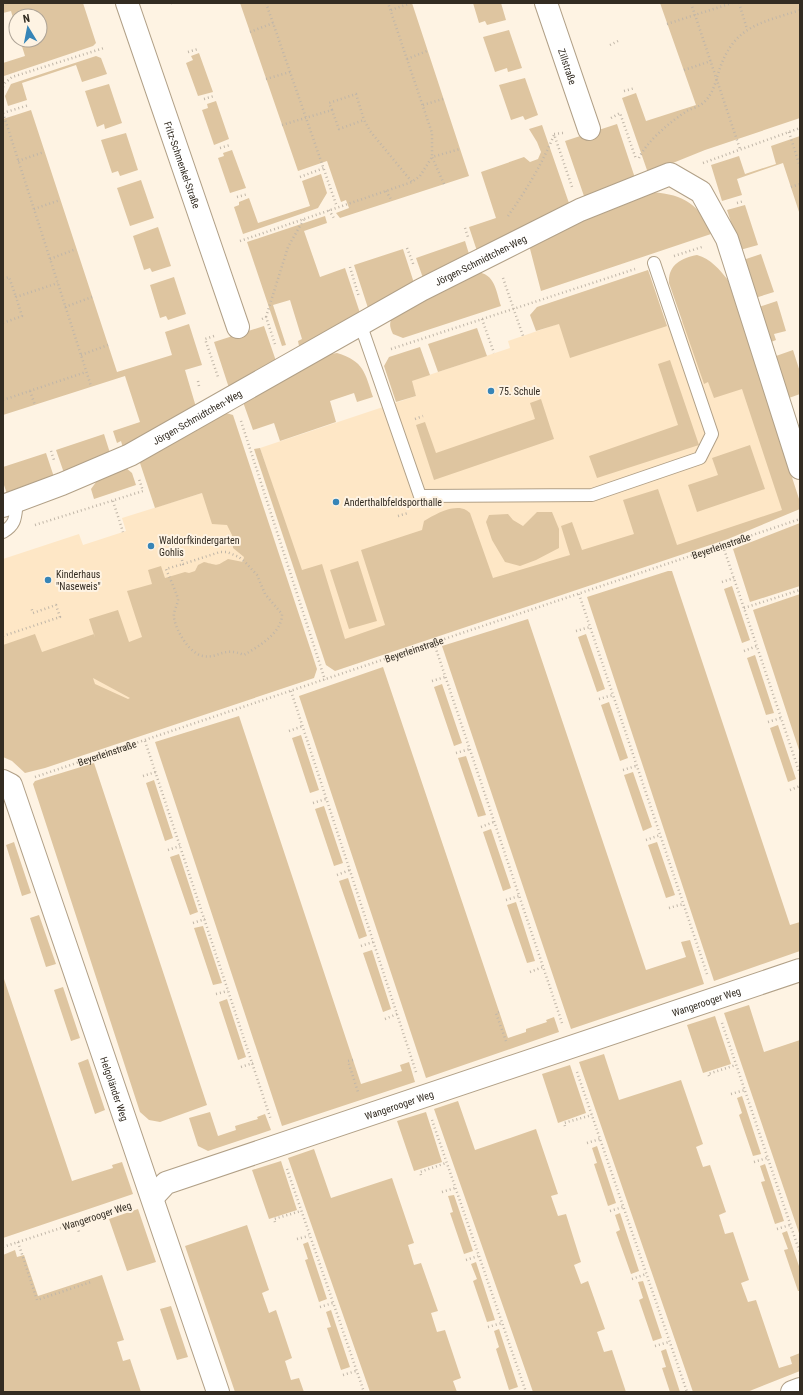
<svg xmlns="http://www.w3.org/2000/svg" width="803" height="1395" font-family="'Roboto Condensed',sans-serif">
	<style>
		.built { fill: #fee7c6 }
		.green { fill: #dec5a0; fill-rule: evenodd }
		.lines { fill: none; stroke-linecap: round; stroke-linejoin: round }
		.lane-casing { stroke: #b1a087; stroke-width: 14 }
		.street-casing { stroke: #b1a087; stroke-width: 24 }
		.path { stroke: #c0b6a8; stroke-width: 2.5; stroke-dasharray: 1 3; stroke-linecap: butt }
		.lane { stroke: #fff; stroke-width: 12 }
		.street { stroke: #fff; stroke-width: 22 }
		.poi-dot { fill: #3785b7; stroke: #fef3e3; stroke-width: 1.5 }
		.labels { text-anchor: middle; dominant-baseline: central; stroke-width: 4; stroke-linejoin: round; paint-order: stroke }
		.street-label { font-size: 10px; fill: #332c22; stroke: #fef3e3 }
		.poi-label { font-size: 10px; fill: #332c22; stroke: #fef3e3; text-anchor: start }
	</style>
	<rect width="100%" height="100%" fill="#fef3e3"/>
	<!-- built -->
	<path class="built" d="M648 270 667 326 715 310 796 506 332 663 260 448 416 396 411 381 510 348 508 341 584 315Z
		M239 454 311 670 3 727V559L79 534 83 545 126 531 122 518 202 493Z"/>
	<!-- green -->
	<path class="green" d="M3 3H83L96 43 93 46 4 76 3 63 25 56 20 40H40V16H16V28L11 11 3 13Z
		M240 3H412L469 176 340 218 336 213 349 208 346 200 341 202 327 161 298 171Z
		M473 3H501L506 20 487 25 485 21 479 23Z
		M660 3H800V118L705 150 648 173 622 98 636 93 646 121 696 105Z
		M509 30 522 68 508 72 507 68 495 72 483 37Z
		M199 53 213 92 198 96 186 63 193 60 191 56Z
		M96 56 101 58 107 74 82 82 76 65 22 83 27 100 8 106 5 96 11 84Z
		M525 78 538 115 525 120 523 116 511 120 499 85Z
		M109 84 122 123 105 129 104 124 97 127 85 91Z
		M216 101 229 139 214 145 202 110 208 108 207 104Z
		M31 110 117 372 172 355 165 332 189 324 202 365 185 370 196 407 123 448 121 441 117 443 113 431 140 422 125 376 3 415V119Z
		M617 124 635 178 585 199 565 141Z
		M542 125 570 206 477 251 469 227 496 218 481 172 524 157 530 162 538 159 541 152 537 142 529 129Z
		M126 133 138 170 120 176 118 171 112 173 101 140Z
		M800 136V215L783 163 737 179 742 195 722 201 711 165 739 156 745 174 776 164 771 146Z
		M232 150 246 188 230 193 218 158 224 156 223 153Z
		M321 174 327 193 318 208 243 234 234 207 239 205V202L249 198 258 223 310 206 302 181Z
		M141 180 154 218 130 226 117 188Z
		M653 192C684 195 700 204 711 234L541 291 529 245 630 200Z
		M745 205 758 245 740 250 727 210Z
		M325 216 327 223 304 231 320 277 345 268 360 313 299 346 298 341 302 339 290 300 273 305 286 345 282 346 247 242Z
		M158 227 171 266 152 272 150 268 144 270 133 236Z
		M465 241 469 254 423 278 416 258Z
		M403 249 414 283 368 308 354 265Z
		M761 254 774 292 755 298 743 260Z
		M697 255C711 259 719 269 728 280L800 502V509L728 539 335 671 326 665 254 449 260 448 302 570 322 564 345 639 385 625 361 550 422 530 424 521C436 514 458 501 470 513L493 578 570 555 561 526 572 522 582 550 634 534 623 500 658 489 677 545 782 510 742 389 714 398 708 382 704 384 669 283C668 265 681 258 697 255Z
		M648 270 667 326 570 358 559 324 536 331 530 315 537 307Z
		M476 272C495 273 496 291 501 306L403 338 393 334C389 326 389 322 394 315Z
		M174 277 186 314 168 320 166 316 160 318 150 285Z
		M777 301 786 331 774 334 776 340 771 342 759 307Z
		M264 326 276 361 229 388 214 342Z
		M477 328 487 356 438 372 428 344Z
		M420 347 430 375 412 381 416 396 396 402 384 366 389 357Z
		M793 350 800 372V394L789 398 776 356Z
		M337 353C364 361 365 373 373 397L357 402 354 393 330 401 336 422 280 441 274 423 253 430 243 402 324 355Z
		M670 360 699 445 597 478 589 456 678 425 658 364Z
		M541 399 554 439 434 480 416 425 425 422 436 453 535 419 530 403Z
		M226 413 233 415 317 669 314 678 45 768 25 773 12 761 3 757V645L35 634 42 652 94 634 95 638 89 619 118 610 129 642 142 637 127 591 152 584 148 570 161 566 165 578 185 572 189 573 195 571 198 565 204 562C220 566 216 566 228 559L243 562 244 557 233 548 232 535 227 525 212 524 202 493 155 508 139 460ZM93 678 130 698 128 699 95 684Z
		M104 434 110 453 64 473 56 450Z
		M750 445 765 489 697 512 688 485 718 475 712 458Z
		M46 453 54 477 7 494 3 482V467Z
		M125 467 132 473 136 485 94 499 91 489 99 478Z
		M537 512H552L559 529V548L536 560 520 566 505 562 492 540 486 522 489 515 508 514 513 520 523 526Z
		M800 523V586L750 602 733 549Z
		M358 561 377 621 349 629 330 570Z
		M668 571H672L790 925 800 922V951L714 981 587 597Z
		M732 586 750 640 742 643 724 589Z
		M800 594V753L753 610Z
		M528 619 646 970 686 957 681 942 690 940 704 984 571 1029 442 646Z
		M586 634 605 689 597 692 578 637Z
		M755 655 774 713 766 715 747 658Z
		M383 667 508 1038 526 1032V1029L547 1022 546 1020 554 1017 559 1032 426 1078 299 696Z
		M442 684 462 743 454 746 434 687Z
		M609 702 628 758 620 761 601 705Z
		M239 716 361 1084 402 1071 400 1065 409 1062 415 1082 282 1126 155 742Z
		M778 725 796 779 788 782 770 728Z
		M301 735 319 790 310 793 292 738Z
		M466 756 486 815 478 817 458 758Z
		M94 763 207 1105 160 1122 149 1120 140 1112 33 784 35 781Z
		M633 772 652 827 643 831 624 775Z
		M154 780 173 838 165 841 146 783Z
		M324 806 343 863 334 866 315 809Z
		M491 829 511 888 503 891 483 832Z
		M14 842 31 893 22 896 6 845Z
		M657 842 675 895 666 898 648 845Z
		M179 854 198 912 190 915 170 857Z
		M348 878 367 936 359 939 339 881Z
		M516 902 535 961 527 963 507 905Z
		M39 915 56 964 46 967 30 918Z
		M203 926 222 983 213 985 194 928Z
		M372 950 391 1009 383 1012 363 953Z
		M3 976 72 1181 113 1168 112 1165 122 1162 133 1194 3 1238Z
		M63 987 80 1038 71 1041 54 990Z
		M227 999 246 1057 238 1060 219 1002Z
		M749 1005 764 1052 800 1040V1236L724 1013Z
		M715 1016 731 1064 703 1073 687 1025Z
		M604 1054 619 1100 681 1080 703 1144 696 1147 703 1167 710 1165 726 1212 719 1215 725 1234 733 1232 749 1280 741 1283 748 1302 756 1300 779 1368 792 1364 790 1357 800 1353V1371L747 1392H693L579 1062Z
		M88 1059 105 1110 95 1114 78 1063Z
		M570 1065 586 1113 558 1123 542 1074Z
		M742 1096 761 1154 753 1156 739 1115 742 1113 737 1098Z
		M458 1101 475 1150 536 1129 558 1194 551 1196 558 1216 566 1214 581 1262 574 1265 581 1284 588 1281 605 1329 597 1332 604 1352 612 1350 626 1392H533L434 1109Z
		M210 1112 218 1136 236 1130 235 1126 258 1119 257 1117 265 1114 271 1130 208 1151 198 1146 189 1118Z
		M426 1112 442 1162 414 1171 397 1121Z
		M597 1146 616 1203 608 1206 594 1164 597 1163 592 1148Z
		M314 1149 331 1198 392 1178 414 1243 408 1245 414 1265 421 1263 438 1311 431 1313 437 1332 445 1330 461 1378 453 1381 457 1392H370L288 1158Z
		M281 1161 297 1210 269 1219 252 1170Z
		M765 1164 784 1221 775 1224 761 1182 765 1181 760 1166Z
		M454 1195 473 1251 464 1254 450 1213 453 1212 448 1196Z
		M138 1209 156 1262 127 1271 109 1219Z
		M620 1213 639 1271 631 1274 616 1232 620 1230 615 1215Z
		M247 1225 269 1290 262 1293 269 1313 276 1310 292 1358 285 1361 291 1380 299 1378 304 1392H235L185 1246Z
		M787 1231 800 1269V1291H798L784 1250 788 1249 782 1233Z
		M308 1242 327 1299 319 1302 305 1260 308 1259 303 1244Z
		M15 1250 17 1257 24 1255 38 1296 102 1275 124 1340 117 1342 123 1361 130 1359 141 1392H3V1255Z
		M476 1262 495 1320 487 1322 473 1281 477 1279 471 1264Z
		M643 1281 662 1338 653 1341 639 1300 643 1298 638 1282Z
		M171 1306 188 1357 177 1360 160 1309Z
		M331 1310 350 1367 341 1370 327 1328 331 1327 326 1312Z
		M499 1329 518 1387 509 1390 496 1349 499 1347 494 1331Z
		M666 1349 680 1392H670L662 1368 666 1367 661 1351Z"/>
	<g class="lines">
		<defs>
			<path id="lane" d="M360 323 420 496 592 495 700 458 712 434 654 263
				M3 532C17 524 15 516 17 501"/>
			<g id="street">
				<path id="s2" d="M127 3 238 327"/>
				<path id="s3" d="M546 3 589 129"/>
				<path id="s4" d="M3 506 62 484 130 455 421 290 580 210 670 174 701 192 727 239 800 468"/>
				<path id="s5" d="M3 781 11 785 218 1392"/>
				<path id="s6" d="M153 1197 166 1183 800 970"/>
				<path d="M792 1392 800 1389"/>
			</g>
		</defs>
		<!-- lane casing -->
		<use href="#lane" class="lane-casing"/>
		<!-- street casing -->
		<use href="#street" class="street-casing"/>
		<!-- path -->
		<g class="path">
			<path d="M171 3H172"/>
			<path d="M266 3 337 207"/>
			<path d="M691 3 740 149"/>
			<path d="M739 3 747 29"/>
			<path d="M391 10 411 3"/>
			<path d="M667 24 732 3"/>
			<path d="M250 32 273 23"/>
			<path d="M610 45 618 41"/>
			<path d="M188 52 198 49"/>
			<path d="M407 59 427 51"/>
			<path d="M684 70 711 61"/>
			<path d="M266 79 290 72"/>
			<path d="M3 87 5 83 12 77 104 48"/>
			<path d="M624 91 635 88"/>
			<path d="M204 99 214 96"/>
			<path d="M423 105 443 99"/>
			<path d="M332 110 329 103 356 94 364 120"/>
			<path d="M3 113 91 386"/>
			<path d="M3 113 29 105"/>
			<path d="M611 118 620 113 636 159"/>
			<path d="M282 125 332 110 339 129 364 120 370 131 412 182"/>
			<path d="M789 132 800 167"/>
			<path d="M563 133 554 134 572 187"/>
			<path d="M220 148 230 145"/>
			<path d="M639 158C647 141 671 121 687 111 692 108 699 107 703 103 714 94 716 79 720 68 735 25 762 23 800 10"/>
			<path d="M18 161 44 152"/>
			<path d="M703 163 800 128"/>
			<path d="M300 177 324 168"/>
			<path d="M444 184 432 157 460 149"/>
			<path d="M791 187 800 184"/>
			<path d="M386 191 392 201"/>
			<path d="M237 197 248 194"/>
			<path d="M737 203 744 201"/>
			<path d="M34 209 60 200"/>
			<path d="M329 210 335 220"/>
			<path d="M508 216C527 189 542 164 554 135"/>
			<path d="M465 228 468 237"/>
			<path d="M240 241 412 182 420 176 432 157V133L388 3"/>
			<path d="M407 248 414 266"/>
			<path d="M674 256 702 247"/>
			<path d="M50 259 76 249"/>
			<path d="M350 267 359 297"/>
			<path d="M503 278 523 336"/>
			<path d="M3 279 9 277 16 297"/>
			<path d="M65 307 92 297"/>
			<path d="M266 317 288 247 304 219"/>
			<path d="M262 319 266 317 275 344"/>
			<path d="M482 319 494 353"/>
			<path d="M3 323 22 316 16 297 58 283"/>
			<path d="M214 336 205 339 218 377"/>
			<path d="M391 349 635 269"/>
			<path d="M81 355 108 345"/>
			<path d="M198 381 199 386"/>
			<path d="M30 391 35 405"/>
			<path d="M3 400 86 372"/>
			<path d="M415 419 423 416"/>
			<path d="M241 421 325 680"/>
			<path d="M51 451 54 460"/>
			<path d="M113 501 123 532"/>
			<path d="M398 516 408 513"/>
			<path d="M35 525 143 491 139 479"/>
			<path d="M723 546 800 774"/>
			<path d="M182 560 183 564 220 552H227L239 557 246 563 257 575 265 594 282 614C282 633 259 646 244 655 223 646 219 659 203 656 190 654 176 631 174 618 173 612 177 606 178 600 178 596 168 574 166 569L183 564"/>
			<path d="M722 582 734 578"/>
			<path d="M579 594 707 974"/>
			<path d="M744 608 800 590"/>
			<path d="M576 631 590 627"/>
			<path d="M3 636 60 617 56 605 33 613 31 607"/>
			<path d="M434 643 562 1023"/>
			<path d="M744 651 757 646"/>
			<path d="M432 681 445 677"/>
			<path d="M291 691 416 1072"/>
			<path d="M599 699 613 695"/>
			<path d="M768 722 781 718"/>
			<path d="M289 731 303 726"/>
			<path d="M145 741 271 1120"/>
			<path d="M456 753 470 749"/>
			<path d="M623 770 636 766"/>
			<path d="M143 776 156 772"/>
			<path id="s1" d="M35 777 800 519"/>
			<path d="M790 790 800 786"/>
			<path d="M313 803 326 799"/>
			<path d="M481 827 494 822"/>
			<path d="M646 840 660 835"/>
			<path d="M168 850 180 846"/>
			<path d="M337 875 350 870"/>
			<path d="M506 900 519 896"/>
			<path d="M669 908 683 904"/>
			<path d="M193 923 205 919"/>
			<path d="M361 946 373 942"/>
			<path d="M530 972 543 967"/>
			<path d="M216 994 228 991"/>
			<path d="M499 1012 496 1013 506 1041"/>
			<path d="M385 1019 397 1014"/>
			<path d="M722 1023 800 1253"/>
			<path d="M353 1060 348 1061 358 1092"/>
			<path d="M241 1067 253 1063"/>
			<path d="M577 1072 687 1392"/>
			<path d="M709 1076 708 1074 736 1065"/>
			<path d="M731 1094 745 1090"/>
			<path d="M432 1120 526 1392"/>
			<path d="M565 1126 564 1123 592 1115"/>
			<path d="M587 1143 600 1139"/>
			<path d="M754 1162 767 1158"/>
			<path d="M287 1169 364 1392"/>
			<path d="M421 1175 420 1172 446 1163"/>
			<path d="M442 1192 455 1188"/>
			<path d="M610 1211 623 1207"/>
			<path d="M275 1222 274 1219 301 1211"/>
			<path d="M76 1223 79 1232"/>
			<path d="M777 1229 790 1225"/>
			<path d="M297 1239 309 1236"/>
			<path d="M18 1242 37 1300 91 1282"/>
			<path d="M3 1247 128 1206"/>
			<path d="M466 1260 478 1256"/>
			<path d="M632 1279 646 1274"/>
			<path d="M320 1307 333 1303"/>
			<path d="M488 1327 502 1323"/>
			<path d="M655 1346 669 1342"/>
			<path d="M343 1375 356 1371"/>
		</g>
		<!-- lane -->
		<use href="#lane" class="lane"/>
		<!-- street -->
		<use href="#street" class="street"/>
	</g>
	<!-- markers -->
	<g class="poi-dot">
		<circle cx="491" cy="391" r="4"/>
		<circle cx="336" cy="502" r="4"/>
		<circle cx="151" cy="546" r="4"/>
		<circle cx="48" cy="580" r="4"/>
	</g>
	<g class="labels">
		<!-- street labels -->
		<g class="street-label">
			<text stroke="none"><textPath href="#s3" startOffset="67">Zillstraße</textPath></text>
			<text stroke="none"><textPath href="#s2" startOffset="171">Fritz-Schmenkel-Straße</textPath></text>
			<text stroke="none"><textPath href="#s4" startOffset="538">Jörgen-Schmidtchen-Weg</textPath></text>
			<text stroke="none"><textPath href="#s4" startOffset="214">Jörgen-Schmidtchen-Weg</textPath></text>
			<text stroke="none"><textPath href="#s1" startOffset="724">Beyerleinstraße</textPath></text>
			<text stroke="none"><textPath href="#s1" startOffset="400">Beyerleinstraße</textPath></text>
			<text stroke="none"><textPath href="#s1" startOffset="76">Beyerleinstraße</textPath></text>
			<text stroke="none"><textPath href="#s6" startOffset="589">Wangerooger Weg</textPath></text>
			<text stroke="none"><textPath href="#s5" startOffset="330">Helgoländer Weg</textPath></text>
			<text stroke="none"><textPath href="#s6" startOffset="265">Wangerooger Weg</textPath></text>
			<text transform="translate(97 1216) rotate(-18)">Wangerooger Weg</text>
		</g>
		<!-- poi labels -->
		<g class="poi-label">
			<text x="499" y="391">75. Schule</text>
			<text x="344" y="502">Anderthalbfeldsporthalle</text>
			<text x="159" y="540">Waldorfkindergarten<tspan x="159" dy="12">Gohlis</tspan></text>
			<text x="56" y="574">Kinderhaus<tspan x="56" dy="12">"Naseweis"</tspan></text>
		</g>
	</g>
	<!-- border -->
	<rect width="803" height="1395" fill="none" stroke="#332c22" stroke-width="8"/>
	<!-- north arrow -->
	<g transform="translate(28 28) rotate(350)"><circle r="19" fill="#fef3e3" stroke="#ada396"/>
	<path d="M0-3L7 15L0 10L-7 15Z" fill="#3785b7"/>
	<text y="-6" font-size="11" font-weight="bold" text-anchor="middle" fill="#332c22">N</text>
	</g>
</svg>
